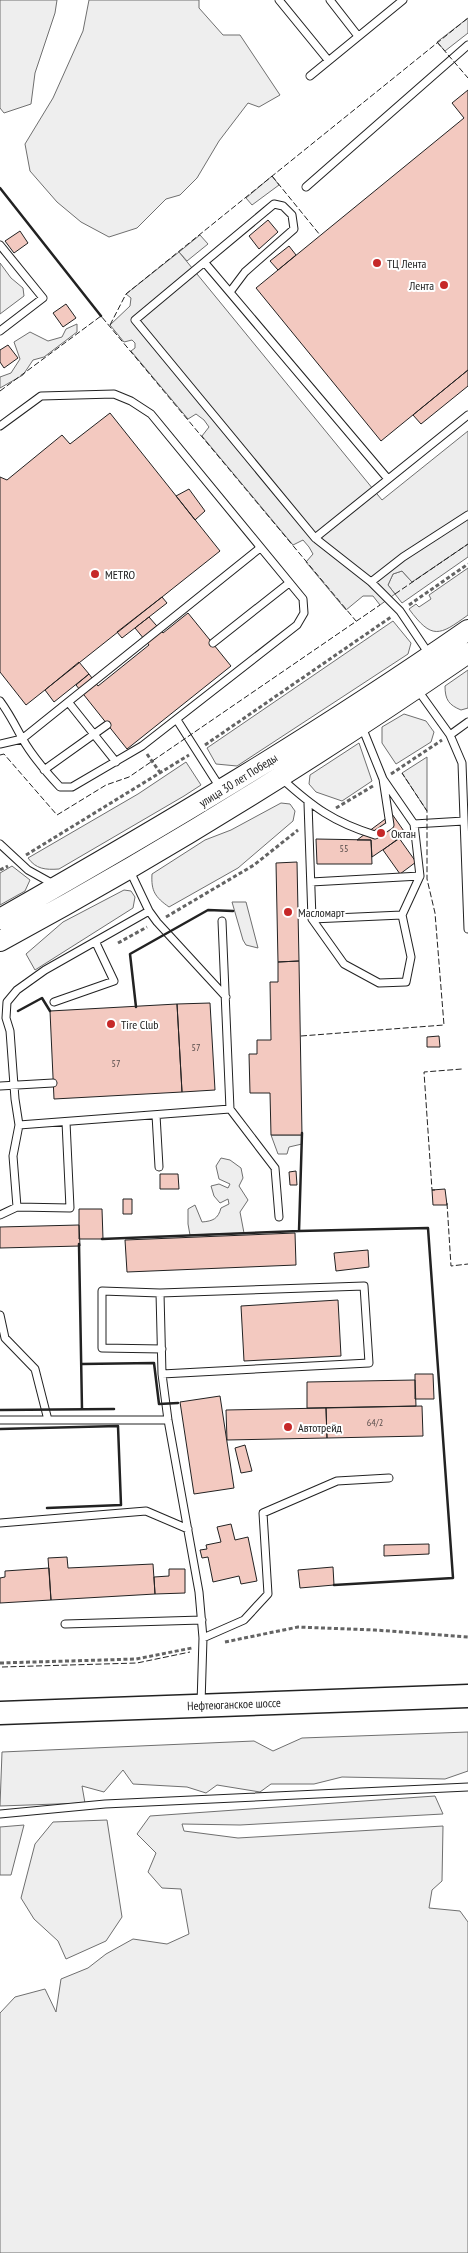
<svg xmlns="http://www.w3.org/2000/svg" width="468" height="2253" font-family="'PT Sans Narrow',sans-serif">
	<style>
		.green { fill: #eee; stroke: #6f6f6f }
		.parking { fill: #ededed; stroke: #6f6f6f }
		.building { fill: #f3c9c0; stroke: #222 }
		.lines { fill: none; stroke-linecap: round; stroke-linejoin: round }
		.lane-casing { stroke: #222; stroke-width: 9 }
		.secondary-casing { stroke: #222; stroke-width: 22 }
		.primary-casing { stroke: #222; stroke-width: 25 }
		.path { stroke: #646464; stroke-width: 3; stroke-dasharray: 4 2.5; stroke-linecap: butt }
		.lane { stroke: #fff; stroke-width: 7 }
		.secondary { stroke: #fff; stroke-width: 20 }
		.primary { stroke: #fff; stroke-width: 22 }
		.fence { stroke: #222; stroke-width: 1; stroke-dasharray: 6 2.5; stroke-linecap: butt }
		.wall { stroke: #222; stroke-width: 2.5 }
		.poi-dot { fill: #c62828; stroke: #fff; stroke-width: 2 }
		.labels { text-anchor: middle; dominant-baseline: central; stroke-width: 4; stroke-linejoin: round; paint-order: stroke }
		.number-label { font-size: 10px; fill: #564c4a }
		.poi-label { font-size: 12px; fill: #222; stroke: #fff; text-anchor: start }
		.street-label { font-size: 12px; fill: #222; stroke: #fff }
	</style>
	<rect width="100%" height="100%" fill="#fff"/>
	<!-- green -->
	<path class="green" d="M0 0H57L55 13 35 73 31 104 4 113 0 108Z
		M89 0H199V8L223 35H240L280 95 259 107 248 103 219 141 197 178 180 195 166 199 137 228 109 237 81 222 57 202 30 171 25 144 53 98 83 31Z
		M468 18V33L445 51 437 42Z
		M272 176 279 185 252 205 246 198Z
		M200 235 208 244 187 261 179 252Z
		M0 263 11 278 23 288 24 296 0 314Z
		M77 324V332L44 357 33 360 23 375 0 388V377L11 373 20 359 14 342 30 332 48 341 62 337 66 329Z
		M468 544V557L402 603 388 585 393 574 402 571 412 582Z
		M468 568V615C439 636 432 640 409 609L416 604 419 607 431 599 429 595Z
		M393 621 411 643 408 654 237 766 216 764 207 748Z
		M468 670V708L461 710C449 705 445 700 445 686Z
		M404 714 426 721 434 732 431 742 396 764 382 743V727Z
		M359 743 372 781 342 801 316 792 309 784 310 775Z
		M427 757V811L402 773Z
		M186 762 201 785 184 796 59 869C45 870 36 869 28 858L138 794Z
		M281 803 290 804 295 811 293 821 238 868 169 907C155 897 151 891 152 874L205 840 231 830Z
		M12 866 30 880 25 891 0 905V873Z
		M124 890 131 891 135 897 133 908 35 970 26 954 63 922Z
		M232 902H246L258 948 246 945 243 940Z
		M271 1135H302V1144L289 1147 287 1154H278Z
		M221 1158 230 1160 241 1168 243 1178 239 1186 248 1200 240 1212 244 1233 190 1235 188 1224V1209L195 1205 202 1222C213 1221 218 1219 221 1208L229 1204 228 1199 220 1203 214 1196 211 1186 219 1184 228 1188 230 1184 219 1179 216 1166Z
		M468 1732V1771L445 1779 342 1777 314 1784H271L260 1792 217 1785 206 1793 187 1787 133 1784 123 1770 104 1792 82 1786 85 1803 0 1806 2 1752 254 1741 273 1751 302 1738Z
		M435 1796 443 1814 240 1825 182 1824 184 1831 238 1838 443 1826 442 1881 432 1890 429 1908 460 1911 468 1922V2253H0V2013L15 1997 45 1989 56 2012 61 1979 88 1968 106 1954 133 1939 167 1944 189 1934 181 1889 162 1888 148 1872 156 1853 137 1834 150 1816Z
		M107 1820 122 1917 106 1941 66 1959 58 1941 34 1919 21 1898 35 1844 53 1822Z
		M24 1825 11 1875H0V1827Z"/>
	<!-- parking -->
	<path class="parking" d="M179 252 382 500 468 431V544L412 582 402 571 393 574 388 585 395 594 380 605 373 596H363L346 610 306 562 313 554 309 547 303 540 293 545 202 436 209 427 204 420 196 414 188 419 131 351 135 348V343L132 340 124 342 110 325 130 306 131 298 126 294Z"/>
	<!-- building -->
	<path class="building" d="M468 90V370L381 441 256 288 464 118 452 103Z
		M268 220 278 232 259 249 249 236Z
		M20 231 28 243 14 253 5 241Z
		M289 246 296 255 278 270 270 261Z
		M66 304 76 318 63 327 53 313Z
		M8 345 18 358 4 368 0 362V350Z
		M468 370V386L421 424 413 415Z
		M110 413 220 551 26 705 0 672V477L7 480 62 435 70 444Z
		M189 489 205 511 195 520 176 496Z
		M162 597 167 603 122 638 117 632Z
		M188 613 231 666 127 749 76 685 89 674 98 686 149 645 135 628 149 617 163 633Z
		M79 662 89 674 54 702 45 690Z
		M392 814 406 834 372 857 371 840H357Z
		M399 838 416 862 400 874 383 850Z
		M316 839 371 840 372 864H317Z
		M297 862 299 961 278 962 276 863Z
		M299 961 302 1135H271L270 1093H250L249 1054H257V1040H271L270 982H278V962Z
		M210 1003 215 1090 182 1092 177 1004Z
		M177 1004 182 1092 54 1099 50 1011Z
		M439 1036 440 1047H427V1037Z
		M296 1171 297 1185H290L289 1172Z
		M160 1174H178L179 1189H160Z
		M445 1189 447 1205H433L432 1190Z
		M123 1199H132V1214H123Z
		M79 1209H102L103 1239H79Z
		M79 1225 80 1246 0 1248V1227Z
		M295 1233 296 1265 127 1272 125 1240Z
		M368 1250 369 1267 336 1271 334 1253Z
		M338 1300 341 1356 244 1361 241 1306Z
		M415 1374H433L434 1399H415Z
		M415 1380 416 1406 307 1408V1382Z
		M220 1396 234 1488 194 1494 180 1402Z
		M422 1406 423 1436 327 1438 326 1408Z
		M326 1408 327 1438 227 1440 226 1410Z
		M245 1445 252 1471 241 1473 235 1448Z
		M231 1524 235 1540 248 1537 257 1581 241 1584 239 1576 213 1582 208 1557 202 1558 200 1550 207 1549 206 1545 221 1542 217 1527Z
		M429 1544V1554L384 1556V1545Z
		M67 1557 68 1568 153 1564 155 1594 51 1600 48 1558Z
		M333 1567 334 1585 300 1588 298 1570Z
		M49 1568 51 1600 0 1603V1578L5 1577V1571Z
		M169 1569H185V1593L155 1594 154 1577 169 1576Z"/>
	<g class="lines">
		<defs>
			<path id="lane" d="M279 0 328 60
				M330 0 358 36
				M310 76 403 0
				M306 187 468 45
				M0 245 43 298 0 331
				M205 263 388 479
				M230 292 245 272 294 229 292 215 283 206 274 204 135 320 315 538 371 582 400 611 429 654
				M0 426 41 396 114 394 131 401 151 414 303 599 304 613 297 625 142 746 72 787H60C46 772 32 756 22 738 15 725 9 713 0 701
				M315 538 468 415
				M371 582 403 557 468 515
				M213 643 289 583
				M417 689 450 735 462 763 468 929
				M69 703 116 762
				M177 720 221 789
				M450 735 468 722
				M0 744 22 739 260 548
				M44 770 107 725
				M281 778C313 807 333 822 375 835L390 825 383 779 362 727
				M308 803 312 919 402 915 420 876 414 824 383 779
				M414 824 464 821
				M0 844 28 870 55 885
				M129 869 149 911 157 922 226 997
				M311 882 420 876
				M312 919 344 964 379 983 406 982 411 957 402 915
				M54 1002 114 981 96 943
				M0 1086 53 1083
				M230 1109 275 1168 279 1217
				M156 1115 159 1167
				M19 1125 230 1109 222 921
				M17 1207 13 1156 19 1125 15 1099 10 1031 6 1018 7 1002 17 990 45 970 149 911
				M0 1215 17 1207 70 1208 66 1122
				M160 1293 162 1374 168 1420 199 1592 203 1638 201 1704
				M0 1315 5 1338 35 1369 48 1420
				M162 1349 102 1348V1291L160 1293 364 1286 369 1363 162 1374
				M0 1420H168
				M0 1523 146 1511 188 1529
				M65 1624 202 1620
				M203 1638 244 1620 268 1594 263 1513 337 1481 389 1478
				M0 1814 105 1804 468 1787"/>
			<path id="secondary" d="M0 919C160 828 317 735 468 630
				M0 941C161 854 317 757 468 653"/>
			<path id="primary" d="M0 1713 468 1696"/>
		</defs>
		<!-- lane casing -->
		<use href="#lane" class="lane-casing"/>
		<!-- secondary casing -->
		<use href="#secondary" class="secondary-casing"/>
		<!-- primary casing -->
		<use href="#primary" class="primary-casing"/>
		<!-- path -->
		<path class="path" d="M409 605 468 564
			M205 745 391 617
			M147 754 161 774
			M391 774 442 740
			M336 808 373 786
			M26 855 189 755
			M0 870 8 866
			M166 917 254 865 298 830
			M118 943 147 927
			M225 1642 298 1627 375 1630 468 1637
			M0 1663 136 1659 192 1648"/>
		<!-- lane -->
		<use href="#lane" class="lane"/>
		<!-- secondary -->
		<use href="#secondary" class="secondary"/>
		<!-- primary -->
		<use href="#primary" class="primary"/>
		<!-- fence -->
		<path class="fence" d="M437 42 468 78
			M272 176 320 235
			M110 325 126 294 468 18
			M0 391 101 316 356 621
			M395 594 468 544
			M0 755 4 754 57 815 106 785 129 777 380 605
			M301 1036 444 1025 435 913 427 879V811L402 773
			M435 1190H432L424 1072 462 1069
			M447 1203 451 1266 468 1264
			M2 1667 137 1663 190 1652"/>
		<!-- wall -->
		<path class="wall" d="M0 188 101 316
			M136 1007 130 954 208 910 233 911
			M18 1011 42 998 50 1011
			M299 1231 302 1133
			M102 1239 299 1231 428 1228 453 1578 334 1585
			M79 1244 82 1409
			M82 1364 154 1363 159 1404 178 1403
			M0 1410 114 1409
			M0 1429 118 1426 121 1505 47 1508"/>
	</g>
	<!-- markers -->
	<g class="poi-dot">
		<circle cx="377" cy="263" r="5"/>
		<circle cx="444" cy="285" r="5"/>
		<circle cx="95" cy="574" r="5"/>
		<circle cx="381" cy="833" r="5"/>
		<circle cx="288" cy="912" r="5"/>
		<circle cx="111" cy="1024" r="5"/>
		<circle cx="288" cy="1427" r="5"/>
	</g>
	<g class="labels">
		<!-- number labels -->
		<g class="number-label">
			<text x="344" y="848">55</text>
			<text x="196" y="1047">57</text>
			<text x="116" y="1063">57</text>
			<text x="375" y="1422">64/2</text>
		</g>
		<!-- poi labels -->
		<g class="poi-label">
			<text x="387" y="263">ТЦ Лента</text>
			<text x="434" y="285" text-anchor="end">Лента</text>
			<text x="105" y="574">METRO</text>
			<text x="391" y="833">Октан</text>
			<text x="298" y="912">Масломарт</text>
			<text x="121" y="1024">Tire Club</text>
			<text x="298" y="1427">Автотрейд</text>
		</g>
		<!-- street labels -->
		<g class="street-label">
			<text transform="translate(238 780) rotate(-32)">улица 30 лет Победы</text>
			<text transform="translate(234 1704) rotate(-2)">Нефтеюганское шоссе</text>
		</g>
	</g>
</svg>
